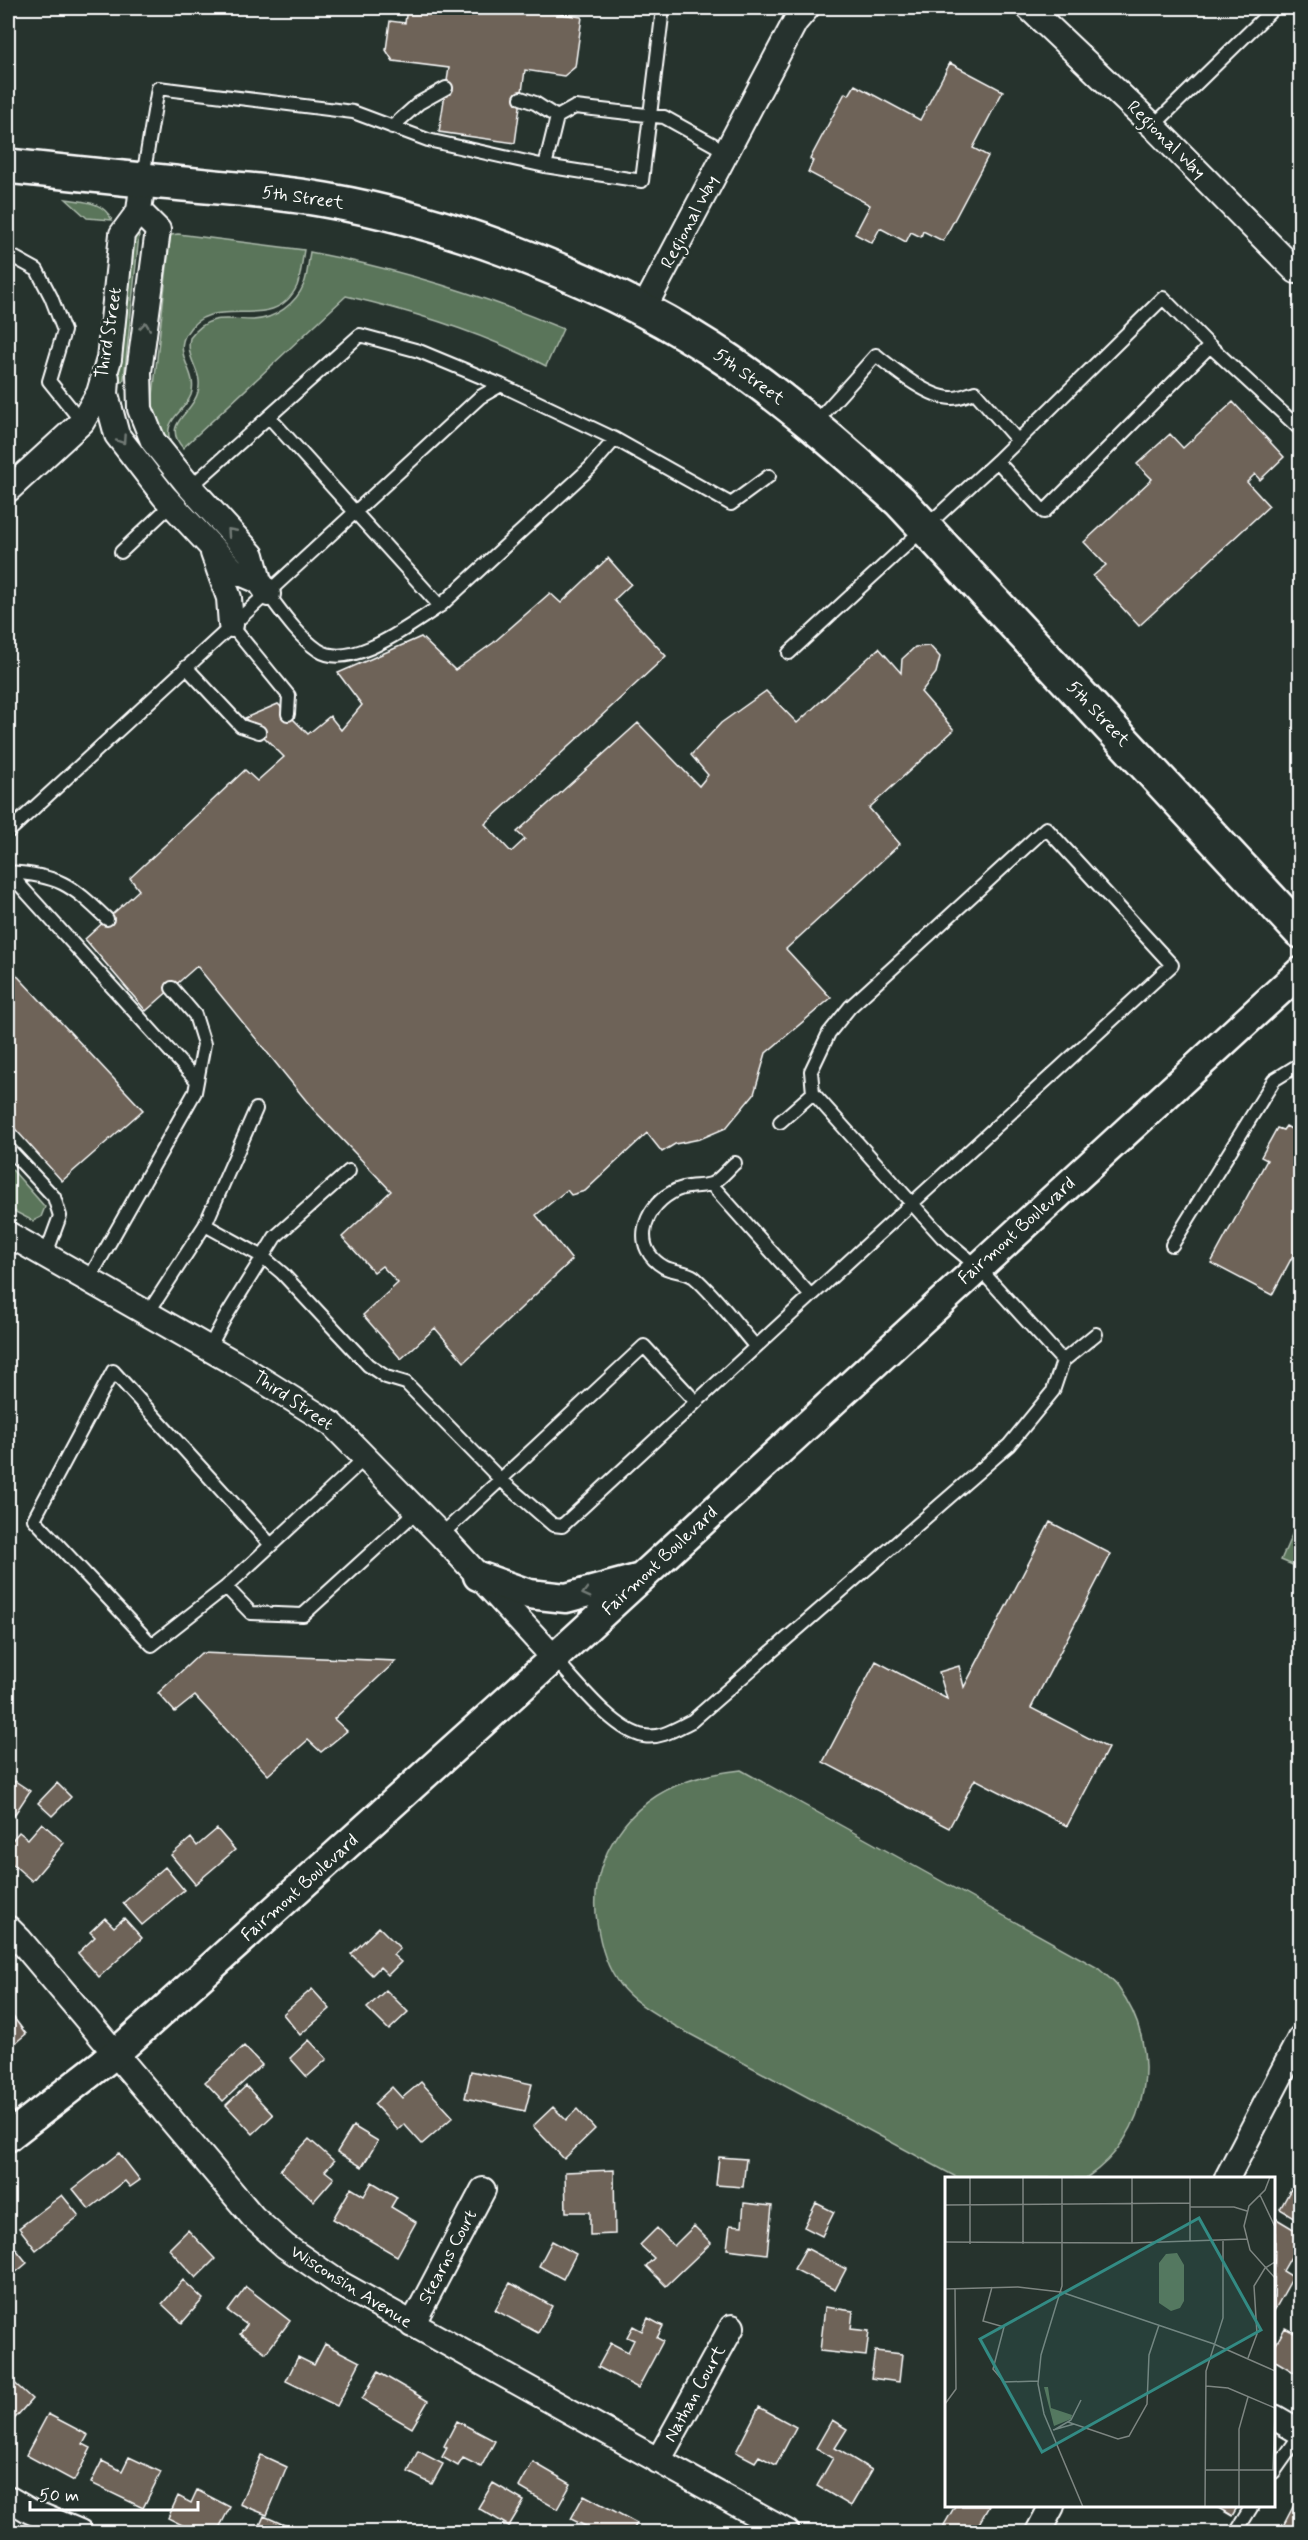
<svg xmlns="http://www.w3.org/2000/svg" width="1308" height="2540" font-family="Mynerve,sans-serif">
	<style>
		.green { fill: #5a755a; stroke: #acbaac; stroke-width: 1.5 }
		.building { fill: #6e6358; stroke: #fff; stroke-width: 1.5 }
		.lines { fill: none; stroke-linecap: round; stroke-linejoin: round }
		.service-casing { stroke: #fff; stroke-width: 16 }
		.minor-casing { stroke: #fff; stroke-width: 28 }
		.tertiary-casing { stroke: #fff; stroke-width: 33 }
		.secondary-casing { stroke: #fff; stroke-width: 38 }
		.service { stroke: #26332d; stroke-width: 12 }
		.minor { stroke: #26332d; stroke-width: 24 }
		.tertiary { stroke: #26332d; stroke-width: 28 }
		.secondary { stroke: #26332d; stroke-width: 33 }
		.oneway { stroke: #727a76 }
		.labels { text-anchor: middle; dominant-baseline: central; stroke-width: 5; stroke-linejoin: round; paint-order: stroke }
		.street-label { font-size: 18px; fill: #fff; stroke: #26332d }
		.inset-road { fill: none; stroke: #7d8581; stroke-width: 1.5 }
		.view { fill: #338b84; fill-opacity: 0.15; stroke: #338b84; stroke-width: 3 }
		.inset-edge { fill: none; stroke: #fff; stroke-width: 3 }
	</style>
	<rect width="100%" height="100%" fill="#26332d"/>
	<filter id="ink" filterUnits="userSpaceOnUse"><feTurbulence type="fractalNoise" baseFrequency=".0167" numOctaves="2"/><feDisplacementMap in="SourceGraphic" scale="12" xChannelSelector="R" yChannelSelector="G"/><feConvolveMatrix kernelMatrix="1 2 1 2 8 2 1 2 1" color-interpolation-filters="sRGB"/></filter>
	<g filter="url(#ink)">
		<!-- green -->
		<path class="green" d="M66 199C84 202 103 201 112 220L87 218Z
			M135 232 139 235 124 379 122 382H119L116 371 131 237Z
			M178 234 304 250C302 261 301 275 297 286 273 337 212 289 186 334 173 356 199 373 191 395 183 415 160 419 172 447 157 435 153 425 152 405L170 238 171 235Z
			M310 252C398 269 480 294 563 329L546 366C484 333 415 312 346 296L183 448C161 423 192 415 198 392 204 372 185 360 190 338 209 312 227 320 253 320 275 319 296 304 304 284 308 274 308 262 310 252Z
			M8 1165 45 1207 41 1217 33 1221 8 1208Z
			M1300 1516V1568L1281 1560Z
			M741 1770 1098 1968C1104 1974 1113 1980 1118 1987 1164 2049 1150 2136 1086 2178H958L675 2026C656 2014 634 2003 620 1985 606 1967 600 1944 597 1922 588 1859 628 1801 688 1781 705 1775 723 1772 741 1770Z"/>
		<!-- building -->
		<path class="building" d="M407 8H519L582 17 575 67 564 76 525 70 515 143 439 132 449 68 393 61 386 50 390 21 405 23Z
			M950 63 1003 91 973 148 988 156 943 241 923 231 921 237 911 232 906 242 880 228 872 243 855 234 870 205 808 172 813 161 810 159 845 93 849 95 855 85 920 120Z
			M1233 402 1284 457 1260 480 1255 474 1247 482 1269 506 1139 626 1093 576 1106 565 1084 542 1152 479 1137 464 1170 434 1183 448Z
			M608 558 631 584 614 600 666 656 485 824 511 852 525 839 517 832 638 723 699 786 708 775 691 755 721 723 766 691 797 723 879 648 901 673 902 659 915 647 930 646 940 657 936 673 921 692 954 730 869 808 900 844 786 949 831 998 766 1053 754 1094 726 1128 700 1139 675 1144 662 1152 647 1133 585 1191 571 1195 567 1190 536 1215 572 1260 464 1362 435 1328 401 1359 363 1315 398 1283 382 1266 374 1272 342 1237 391 1191 313 1109 197 966 146 1011 85 939 139 890 130 878 245 770 257 781 284 757 245 718 278 704 308 734 330 716 341 730 362 705 338 673 421 637 455 670 493 643 550 593 561 603Z
			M8 966 143 1110 62 1181 8 1121Z
			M1286 1126 1300 1134V1242L1272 1295 1211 1263 1267 1160 1261 1157 1277 1128 1283 1130Z
			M1050 1522 1111 1554 1031 1708 1108 1748 1067 1826 975 1779 949 1828 823 1762 876 1661 947 1699 939 1672 959 1666 964 1687Z
			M201 1653 396 1661 334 1719 347 1731 321 1752 308 1740 268 1775 195 1696 175 1712 158 1693Z
			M15 1781 30 1791 13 1817 8 1813V1790Z
			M57 1783 71 1797 52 1816 38 1803Z
			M42 1823 64 1843 32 1881 8 1860V1845L19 1832 28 1839Z
			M217 1829 235 1850 195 1884 171 1855 191 1838 197 1846Z
			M165 1867 184 1890 142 1925 123 1903Z
			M105 1918 114 1927 124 1918 142 1938 99 1977 78 1953 95 1937 90 1932Z
			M379 1927 400 1948 393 1955 401 1962 388 1975 380 1967 372 1975 351 1954Z
			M312 1989 330 2009 300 2035 283 2014Z
			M386 1990 408 2012 389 2030 367 2008Z
			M8 2010 26 2034 8 2049Z
			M309 2040 327 2059 307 2077 290 2058Z
			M244 2046 262 2065 223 2101 205 2082Z
			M471 2071 532 2084 525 2111 465 2098Z
			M421 2082 453 2117 422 2144 404 2124 398 2130 374 2104 392 2087 402 2098Z
			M246 2086 273 2115 253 2134 226 2105Z
			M553 2107 566 2120 577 2109 595 2129 564 2159 533 2126Z
			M353 2126 378 2141 362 2167 337 2152Z
			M309 2139 334 2161 325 2171 334 2178 314 2201 280 2170Z
			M119 2153 140 2180 130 2187 125 2181 89 2209 73 2189Z
			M719 2157 746 2159 743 2187 716 2185Z
			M614 2170 615 2234 590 2235V2212H566L565 2172Z
			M372 2182 397 2197 391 2207 416 2222 397 2256 333 2219 351 2188 364 2196Z
			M1300 2183V2221L1280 2209 1291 2189 1296 2192Z
			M62 2195 79 2216 36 2250 19 2228Z
			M744 2203 772 2206 767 2254 727 2249 730 2225 742 2226Z
			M816 2203 834 2212 822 2236 804 2227Z
			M1275 2218 1300 2233V2241L1283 2271 1293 2277 1274 2311Z
			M694 2226 711 2243 666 2286 646 2266 654 2258 640 2245 657 2228 674 2246Z
			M188 2230 215 2259 196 2278 169 2249Z
			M8 2239 27 2263 8 2279Z
			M552 2241 576 2254 563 2279 539 2266Z
			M806 2248 846 2269 835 2290 794 2269Z
			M183 2280 203 2299 182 2323 162 2304Z
			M510 2283 552 2306 538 2333 495 2310Z
			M246 2287 290 2321 266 2353 240 2334 247 2325 228 2311Z
			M825 2307 853 2311 851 2329 869 2331 866 2356 820 2351Z
			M648 2318 663 2326 657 2338 663 2341 638 2388 598 2367 611 2343 628 2352 634 2340 627 2337 633 2326 642 2331Z
			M1285 2328 1300 2336V2376L1274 2360V2348Z
			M325 2344 360 2362 337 2406 286 2381 298 2357 314 2365Z
			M875 2351 902 2354 899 2382 871 2378Z
			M378 2372 428 2401 412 2428 362 2399Z
			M8 2377 32 2399 8 2426Z
			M759 2407 796 2427 776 2465 759 2456 755 2462 736 2452Z
			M48 2414 88 2435 83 2444 91 2448 74 2481 26 2455Z
			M832 2420 847 2429 835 2448 872 2470 851 2506 817 2486 833 2458 816 2448Z
			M457 2421 495 2441 481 2467 463 2458 458 2466 442 2457 447 2448 444 2446Z
			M418 2451 443 2464 432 2484 408 2472Z
			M261 2455 287 2467 267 2515 240 2504Z
			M129 2457 161 2472 143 2508 91 2483 102 2461 122 2471Z
			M533 2462 571 2484 557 2509 519 2487Z
			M493 2483 524 2501 509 2526 478 2508Z
			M197 2490 230 2507 217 2532H196L168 2518 178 2496 191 2503Z
			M584 2495 637 2523 632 2532H597L571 2519Z
			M1295 2503 1300 2506V2532H1280Z
			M955 2506H989L974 2532H940Z
			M1215 2506H1238L1232 2516Z
			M264 2516 298 2531 297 2532H257Z"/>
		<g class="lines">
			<defs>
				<path id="service" d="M521 98 535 103 557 117
					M1153 126 1274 8
					M392 127 419 103 446 88
					M545 166 642 181 663 8
					M143 177 158 88 353 112 428 140 545 166 557 117 575 107 664 117 727 152
					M8 254 37 270 51 297 64 331 49 381 82 422
					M1210 346 1300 429
					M269 417 440 606 590 468 615 439
					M814 424 876 355C895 370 927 397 951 398 958 399 968 394 975 392L1018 441
					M187 490 360 335 419 351 501 385
					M121 552 174 502
					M268 594C283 614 298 636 318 650 351 672 411 624 440 606
					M231 625 289 696 288 714
					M789 653 997 461 1163 298 1210 346 1044 512 997 461
					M186 667 241 726 259 732
					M8 832 480 397 501 385 615 439 731 504 769 476
					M8 872 197 1081
					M8 872C58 875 71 884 107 919
					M8 1148 54 1197 60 1216 46 1254
					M735 1163C728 1169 719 1181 711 1184 699 1188 684 1184 671 1193 643 1209 631 1248 664 1267 673 1272 686 1271 694 1277 715 1295 737 1325 755 1346
					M711 1184 811 1296 1172 965 1046 828 850 1007 829 1033 811 1071 813 1093
					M205 1225 263 1257 282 1273 368 1365 386 1377 406 1383 501 1480 553 1525 562 1526 811 1296
					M1172 1245 1274 1080 1295 1067H1300
					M89 1279 195 1092 204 1044 195 1015 172 988
					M148 1313 205 1225 256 1109
					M209 1348 225 1318 275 1237 349 1171
					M1063 1361 1096 1334
					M441 1535 644 1346 695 1401
					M271 1545 113 1371 34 1519 152 1645 226 1587 366 1457
					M226 1587 251 1613 303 1615 417 1511
					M554 1658C575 1680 614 1731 644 1736 661 1739 677 1728 692 1721L1009 1445 1053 1391 1063 1361 978 1267 942 1237 813 1093 780 1122
					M1274 2472 1300 2435
					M1236 2532 1252 2506"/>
				<path id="minor" d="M1029 8 1153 126 1296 271 1300 266
					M139 211 158 230 139 372 140 409 153 441 190 487 252 555 259 581 268 594
					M643 310 795 22 807 8
					M107 378 106 394 117 435 164 496 233 570 259 581
					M8 490 82 422 99 393 109 359 122 234 139 211 141 195
					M213 553 229 598 231 625
					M8 1234 243 1368 332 1424 441 1535 554 1658
					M8 1928 20 1940 253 2217 285 2246 339 2283 787 2532
					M1227 2178 1300 2038
					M412 2325 483 2190
					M1274 2417 1300 2432
					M658 2461 732 2327
					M8 2498 30 2511 80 2532
					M1038 2532 1052 2506"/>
				<path id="tertiary" d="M478 1576 529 1594 566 1598 637 1579
					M8 2137 116 2053 554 1658 1300 972"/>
				<path id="secondary" d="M8 166C63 172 118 178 174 183 224 188 275 191 325 200 458 223 618 285 729 361 790 403 845 452 900 501L1300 931"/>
			</defs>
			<!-- service casing -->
			<use href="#service" class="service-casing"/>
			<!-- minor casing -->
			<use href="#minor" class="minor-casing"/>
			<!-- tertiary casing -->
			<use href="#tertiary" class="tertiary-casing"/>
			<!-- secondary casing -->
			<use href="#secondary" class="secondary-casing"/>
			<!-- service -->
			<use href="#service" class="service"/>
			<!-- minor -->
			<use href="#minor" class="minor"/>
			<!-- tertiary -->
			<use href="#tertiary" class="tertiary"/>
			<!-- secondary -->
			<use href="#secondary" class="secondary"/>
		</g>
		<!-- one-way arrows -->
		<defs><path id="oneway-chevron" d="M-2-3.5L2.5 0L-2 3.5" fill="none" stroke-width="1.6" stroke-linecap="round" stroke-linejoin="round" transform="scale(1.5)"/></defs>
		<g class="oneway">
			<use href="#oneway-chevron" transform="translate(145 326) rotate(-83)"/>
			<use href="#oneway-chevron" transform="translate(122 440) rotate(56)"/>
			<use href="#oneway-chevron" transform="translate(231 532) rotate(-132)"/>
			<use href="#oneway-chevron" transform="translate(586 1593) rotate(165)"/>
		</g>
	</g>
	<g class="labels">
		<!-- street labels -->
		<g class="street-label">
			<text transform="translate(1166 140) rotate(45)">Regional Way</text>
			<text transform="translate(303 198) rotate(8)">5th Street</text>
			<text transform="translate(690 222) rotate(-62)">Regional Way</text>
			<text transform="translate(109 333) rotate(-81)">Third Street</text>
			<text transform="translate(749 377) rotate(36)">5th Street</text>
			<text transform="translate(1098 714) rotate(47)">5th Street</text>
			<text transform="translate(1017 1231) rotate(-42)">Fairmont Boulevard</text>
			<text transform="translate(293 1401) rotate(34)">Third Street</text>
			<text transform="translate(660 1561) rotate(-43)">Fairmont Boulevard</text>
			<text transform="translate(300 1888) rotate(-42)">Fairmont Boulevard</text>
			<text transform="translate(448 2257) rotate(-62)">Stearns Court</text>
			<text transform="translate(351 2287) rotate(32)">Wisconsin Avenue</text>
			<text transform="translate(695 2394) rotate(-61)">Nathan Court</text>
		</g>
	</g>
	<!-- overview -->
	<g transform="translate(945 2177)">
		<rect width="330" height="330" fill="#26332d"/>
		<path d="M232 76 239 88V124L235 131 226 134 214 126V86L221 77ZM99 210H103L106 231 127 238 126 242 109 249Z" fill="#5a755a"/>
		<path class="inset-road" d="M25 0V67M78 0V67M117 0V109L96 178 93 207 99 237 138 330M187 0V66M245 0V64M325 0 320 13 304 29 299 49 305 73 330 101M315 18 330 50M0 28 245 26M245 30H289L302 34M0 65 187 66 302 62M47 110 38 144 59 150 48 192 59 205 93 204M0 112 73 110 116 115M116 115 269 167 330 194M303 181 312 157 309 109 320 91 330 85M261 209 283 211 330 231M0 227 11 212 10 111M123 245 173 262 184 259 202 227 204 178 214 148M108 253 129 247M109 253 126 243 136 223M261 293H330M328 293 330 237M260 330 261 194 278 141V64M294 330V252L303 220"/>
		<path class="view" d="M254 41 316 153 97 275 35 162Z"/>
		<rect width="330" height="330" class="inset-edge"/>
	</g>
	<!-- margin -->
	<rect width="1308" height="2540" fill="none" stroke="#26332d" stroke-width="30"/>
	<rect x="15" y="15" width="1278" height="2510" fill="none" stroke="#fff" stroke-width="2" filter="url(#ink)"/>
	<!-- scale -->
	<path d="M30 2501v9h168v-9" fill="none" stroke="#ffffff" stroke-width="3"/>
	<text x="39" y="2501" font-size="18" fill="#ffffff" stroke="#26332d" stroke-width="4.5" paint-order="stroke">50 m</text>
</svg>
